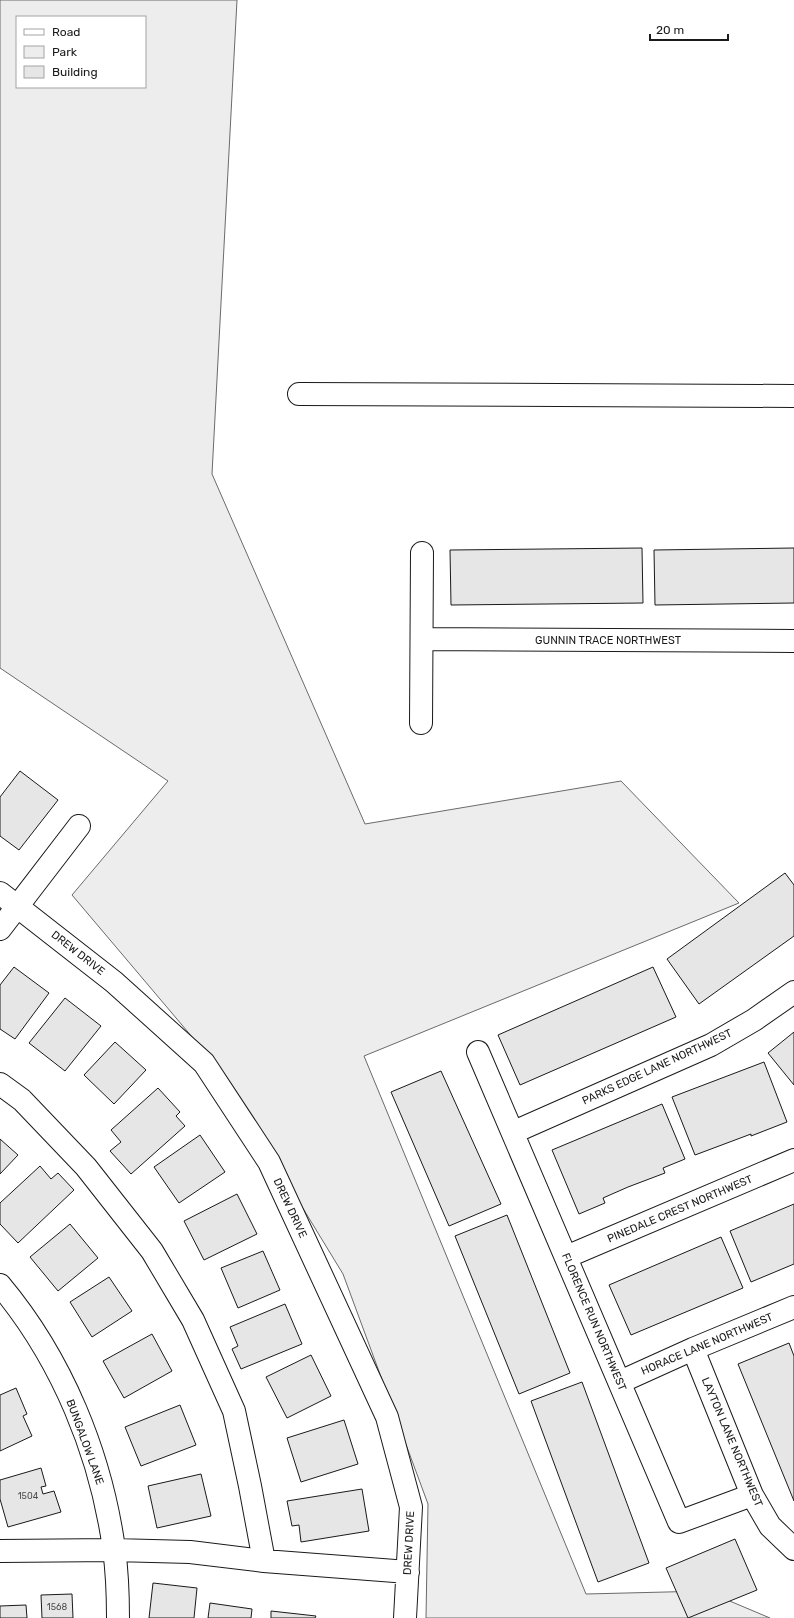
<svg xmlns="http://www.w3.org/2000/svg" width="794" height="1618" font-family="Rubik,sans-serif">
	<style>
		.green { fill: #ededed; stroke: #6a6a6a; fill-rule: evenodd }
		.building { fill: #e6e6e6; stroke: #1a1a1a }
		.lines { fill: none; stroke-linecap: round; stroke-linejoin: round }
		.minor-casing { stroke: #1a1a1a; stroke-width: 24 }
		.minor { stroke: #fff; stroke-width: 22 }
		.labels { text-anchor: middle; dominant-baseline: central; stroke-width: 3; stroke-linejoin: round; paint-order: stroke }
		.number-label { font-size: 9px; fill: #4d4d4d }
		.street-label { font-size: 11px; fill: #1a1a1a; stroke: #fff }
	</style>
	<rect width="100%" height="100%" fill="#fff"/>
	<!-- green -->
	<path class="green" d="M0 0H237L212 474 365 824 621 781 739 903 364 1056 586 1594 706 1591 770 1618H426L428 1504 343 1274 215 1064 72 895 168 781 0 668ZM17 17H145V87H17Z"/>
	<!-- building -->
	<path class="building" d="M642 548 643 603 451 605 450 550Z
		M794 548V603L655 605 654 550Z
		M20 771 58 800 19 850 0 836V797Z
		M785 873 794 885V936L699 1004 667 959Z
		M14 967 49 993 15 1039 0 1029V985Z
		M653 967 676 1017 520 1085 498 1035Z
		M65 998 101 1026 65 1071 29 1043Z
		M794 1032V1085L768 1053Z
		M115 1042 146 1070 114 1104 84 1075Z
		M764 1062 787 1122 751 1136V1134L695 1155 672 1097Z
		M441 1071 501 1204 449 1226 391 1092Z
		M158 1088 180 1112 176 1116 185 1126 131 1174 110 1151 121 1142 111 1130Z
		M662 1104 685 1159 663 1168 665 1173 628 1187 603 1198 605 1203 579 1214 552 1150Z
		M200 1135 225 1172 179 1203 154 1167Z
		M0 1139 18 1155 0 1174Z
		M40 1166 51 1179 58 1173 74 1190 18 1243 0 1224V1203Z
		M237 1194 257 1234 204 1260 184 1221Z
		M794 1204V1264L751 1282 730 1231Z
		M507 1215 570 1373 519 1394 455 1236Z
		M70 1224 98 1258 58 1291 30 1257Z
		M721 1237 743 1288 631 1335 609 1285Z
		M263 1251 280 1290 238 1308 221 1268Z
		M109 1277 132 1311 92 1337 70 1302Z
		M285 1304 302 1344 241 1369 232 1349 238 1346 230 1327Z
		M152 1334 172 1371 124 1398 103 1361Z
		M789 1343 794 1356V1501L738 1364Z
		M311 1355 331 1396 287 1418 266 1377Z
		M582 1382 649 1563 598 1582 531 1401Z
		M16 1388 27 1414 23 1416 32 1436 0 1451V1395Z
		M180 1405 196 1445 141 1466 125 1427Z
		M344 1420 358 1464 301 1482 287 1438Z
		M41 1468 46 1486 41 1487 43 1494 54 1491 61 1512 8 1527 0 1499V1480Z
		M201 1474 211 1516 157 1528 148 1486Z
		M362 1489 369 1531 301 1542 299 1525 292 1526 287 1501Z
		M735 1539 757 1590 688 1618 666 1568Z
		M153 1583 197 1588 194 1618H149Z
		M72 1594 73 1618H42L41 1595Z
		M210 1603 252 1609 251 1618H208Z
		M26 1605 27 1618H0V1606Z
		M271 1611 316 1616 315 1618H271Z"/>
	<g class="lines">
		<defs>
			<path id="minor" d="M299 394 794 396
				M422 639 794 641
				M421 723 422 553
				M0 893 114 982 204 1063 269 1162 387 1417 411 1507 405 1618
				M0 929 79 826
				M478 1052 679 1522 752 1495
				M0 1084 22 1100 86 1167 152 1251 193 1320 234 1411 250 1486 264 1561
				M514 1132 711 1045 754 1020 794 992
				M566 1257 794 1160
				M0 1285C62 1359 101 1454 114 1549 117 1571 118 1595 118 1618
				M693 1349 752 1495 770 1526 794 1549
				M620 1382 693 1349 794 1307
				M0 1551 114 1550 190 1552 264 1561 408 1572"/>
		</defs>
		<!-- minor casing -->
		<use href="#minor" class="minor-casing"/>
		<!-- minor -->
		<use href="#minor" class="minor"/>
	</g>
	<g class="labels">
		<!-- number labels -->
		<g class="number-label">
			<text x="28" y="1496">1504</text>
			<text x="57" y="1607">1568</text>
		</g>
		<!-- street labels -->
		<g class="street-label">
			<text x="608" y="640">GUNNIN TRACE NORTHWEST</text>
			<text transform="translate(78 953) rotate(38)">DREW DRIVE</text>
			<text transform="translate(657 1067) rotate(-25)">PARKS EDGE LANE NORTHWEST</text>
			<text transform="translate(290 1208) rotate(65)">DREW DRIVE</text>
			<text transform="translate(680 1209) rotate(-23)">PINEDALE CREST NORTHWEST</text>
			<text transform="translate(594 1322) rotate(67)">FLORENCE RUN NORTHWEST</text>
			<text transform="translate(707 1344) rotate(-23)">HORACE LANE NORTHWEST</text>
			<text transform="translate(85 1442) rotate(70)">BUNGALOW LANE</text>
			<text transform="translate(732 1442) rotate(67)">LAYTON LANE NORTHWEST</text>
			<text transform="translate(409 1543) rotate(-87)">DREW DRIVE</text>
		</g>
	</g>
	<!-- legend -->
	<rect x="16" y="16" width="130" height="72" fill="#ffffff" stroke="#a3a3a3"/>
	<rect x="24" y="29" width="20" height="6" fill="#ffffff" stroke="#a3a3a3"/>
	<text x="52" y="36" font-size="12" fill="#1a1a1a">Road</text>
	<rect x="24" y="46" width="20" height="12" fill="#ededed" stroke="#a3a3a3"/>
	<text x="52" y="56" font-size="12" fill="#1a1a1a">Park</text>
	<rect x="24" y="66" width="20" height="12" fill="#e6e6e6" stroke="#a3a3a3"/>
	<text x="52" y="76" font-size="12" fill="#1a1a1a">Building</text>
	<!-- scale -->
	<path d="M650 34v6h78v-6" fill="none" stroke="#1a1a1a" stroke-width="2"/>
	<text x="656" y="34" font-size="12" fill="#1a1a1a" stroke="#ffffff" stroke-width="3" paint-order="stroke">20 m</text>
</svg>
